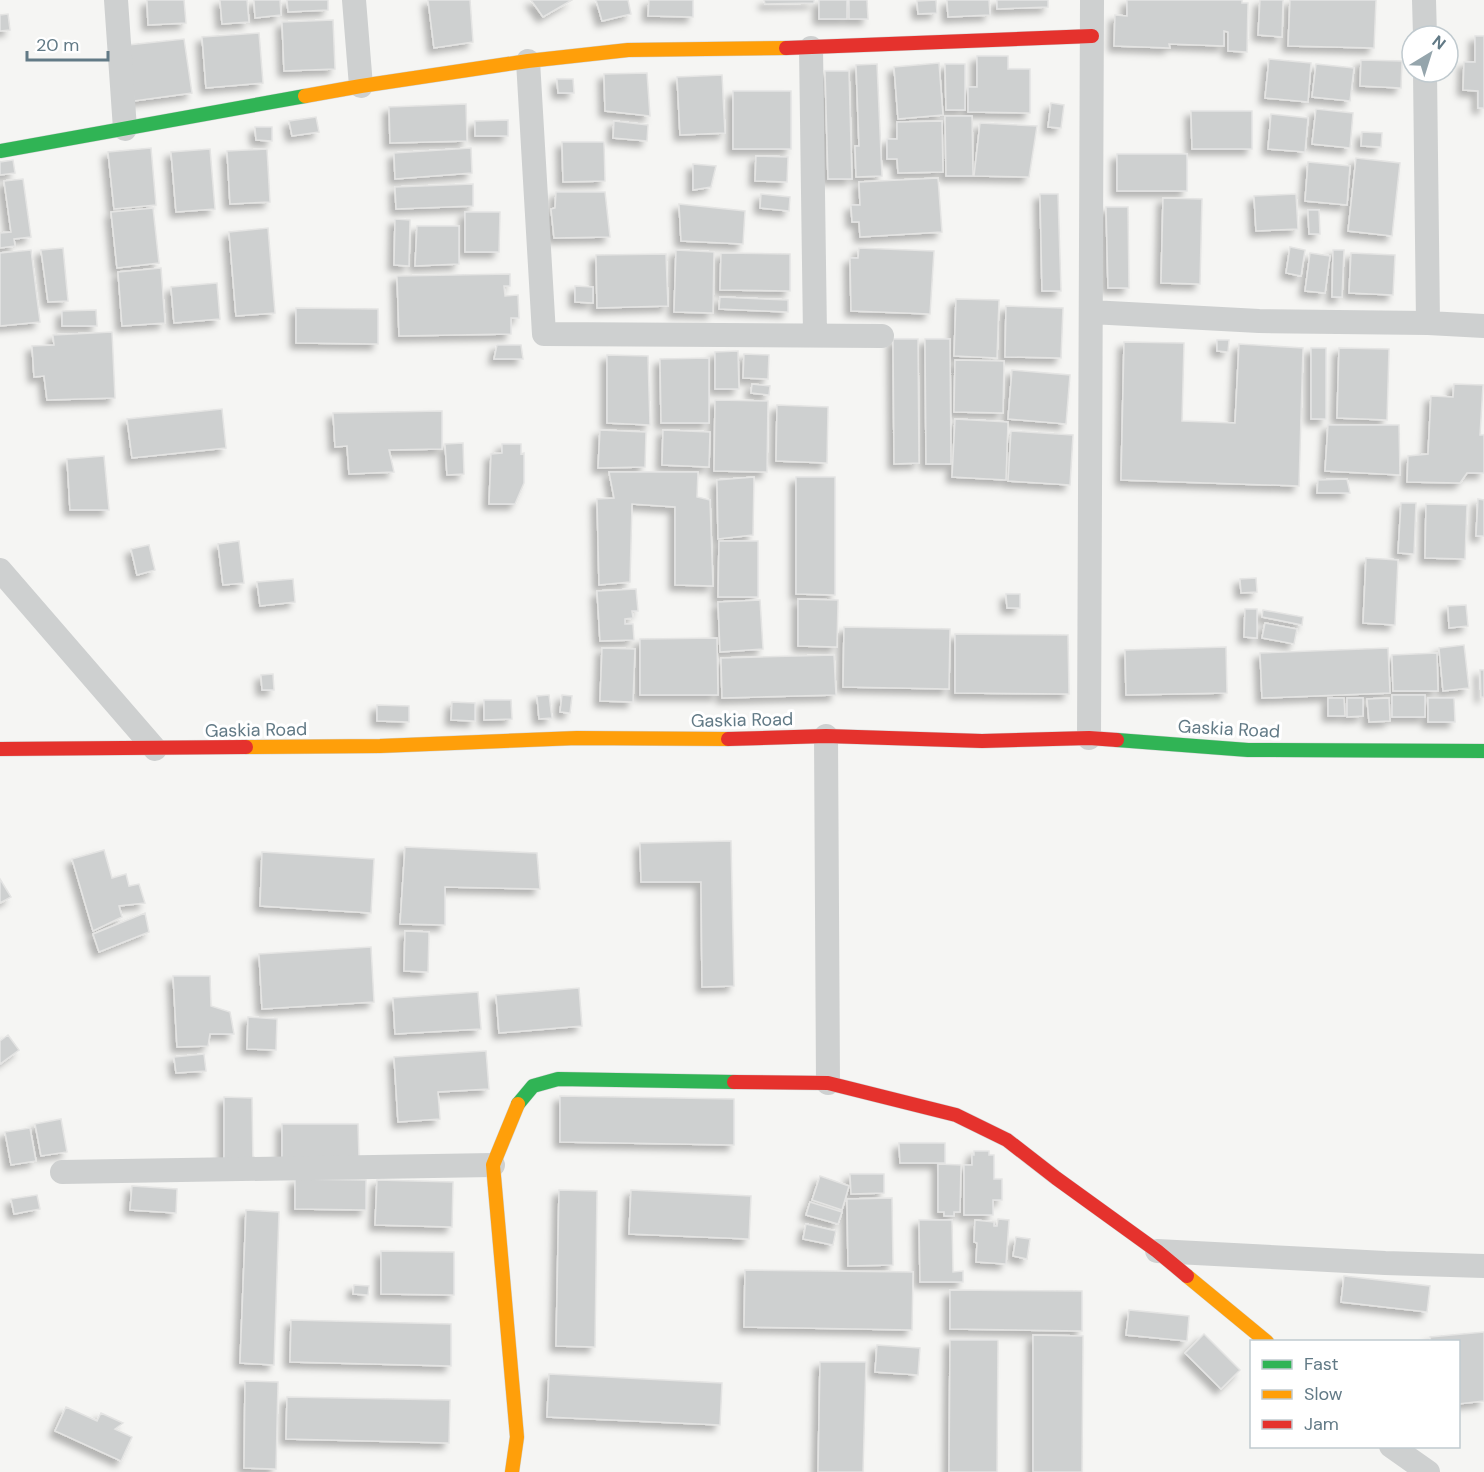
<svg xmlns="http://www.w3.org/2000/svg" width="1484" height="1472" font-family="'DM Sans',sans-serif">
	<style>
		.building { fill: #ced0d0; stroke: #e4e4e3; stroke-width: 1.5; filter: url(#shadow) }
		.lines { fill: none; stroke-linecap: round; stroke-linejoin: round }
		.fast-casing { stroke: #d1d3d3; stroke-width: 15 }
		.slow-casing { stroke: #d1d3d3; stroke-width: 15 }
		.jam-casing { stroke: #d1d3d3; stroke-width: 15 }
		.street { stroke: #ced0d0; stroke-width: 24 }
		.fast { stroke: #30b455; stroke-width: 14 }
		.slow { stroke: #ff9f0a; stroke-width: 14 }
		.jam { stroke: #e5322d; stroke-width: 14 }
		.labels { text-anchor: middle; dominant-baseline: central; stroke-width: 6; stroke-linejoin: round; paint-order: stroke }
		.street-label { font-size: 18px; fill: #627a86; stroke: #fff }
	</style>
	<defs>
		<filter id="shadow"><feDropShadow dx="-5.5" dy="5.5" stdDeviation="3" flood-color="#0004"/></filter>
	</defs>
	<rect width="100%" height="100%" fill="#f5f5f3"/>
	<!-- building -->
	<path class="building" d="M147 0H184L186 23 148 25Z
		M220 0H247L249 22 222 24Z
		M254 0H280L281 15 255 18Z
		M287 0H328V10L288 12Z
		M428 0H470L473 42 434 48Z
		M531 0H572L543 17Z
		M596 0H628L631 14 602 21Z
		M649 0H693V17L648 16Z
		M764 0H814V3L765 4Z
		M819 0H847V19H819Z
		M849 0H867L868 19H849Z
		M936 0 937 13 918 14 917 1Z
		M947 0H989L990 15 948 17Z
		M997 0H1048V7L997 9Z
		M1127 0H1242V3H1248L1247 52 1228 51V32L1224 31V46L1169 44 1170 48 1114 46 1115 15 1127 16Z
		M1260 0H1283L1282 37 1258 35Z
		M1290 0H1376L1374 48 1288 46Z
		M8 14 10 30 0 31V15Z
		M333 20 335 69 284 71 282 22Z
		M259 33 263 83 206 88 202 37Z
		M1475 36H1484V108H1478V91L1463 90 1464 62H1475Z
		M184 39 192 93 134 101 128 45Z
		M977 56H1008V69H1030V113L968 112V87H977Z
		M1269 59 1311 63 1308 102 1265 98Z
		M1361 60 1402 61 1401 88 1360 86Z
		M939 63 943 115 898 119 894 67Z
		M877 64 882 176 856 177 855 146H859L856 65Z
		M945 64H965V110H946Z
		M1316 64 1354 68 1350 101 1312 97Z
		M825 71H849L852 179H828Z
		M647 73 650 116 605 111 604 74Z
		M722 75 725 133 680 135 677 77Z
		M557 79H573L574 93H558Z
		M733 91H791V149H733Z
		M1051 103 1064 105 1061 128 1048 127Z
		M466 104 467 141 390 143 389 107Z
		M1316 109 1353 113 1350 148 1312 144Z
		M1191 111H1252V149H1192Z
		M1271 114 1308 118 1305 152 1268 149Z
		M945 116H972L973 176H946Z
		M316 117 319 132 292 136 289 121Z
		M508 120V136H475V121Z
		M614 121 648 125 647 141 613 138Z
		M942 121 943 172 898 173 897 159H887V139H897V122Z
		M980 123 1037 126 1029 177 974 176Z
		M255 127H272V141L256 140Z
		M1362 132 1382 133 1381 147 1361 146Z
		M562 142H604L605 181 563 182Z
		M151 148 156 205 114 209 108 152Z
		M471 148 472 173 395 179 394 153Z
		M210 149 215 209 176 212 171 152Z
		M267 149 270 202 230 204 227 151Z
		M1117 154H1187V191H1117Z
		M756 156 788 157 787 182 755 181Z
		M1356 158 1400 163 1392 236 1348 231Z
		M13 160 15 173 0 175V162Z
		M1308 162 1350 166 1347 205 1305 201Z
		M693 164 716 166 711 187 693 190Z
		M938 178 942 232 860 237 859 222H852L851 205H860L859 182Z
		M23 179 31 237 14 239 15 246 0 248V233L11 232 4 181Z
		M473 184V206L396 209 395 187Z
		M556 192H605L610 237 554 238 551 209 555 208Z
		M761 194 790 197 789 211 760 208Z
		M1040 194H1058L1061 291H1042Z
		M1296 194 1298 229 1256 231 1254 196Z
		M1163 198 1202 199 1200 284 1161 283Z
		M679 204 745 211 743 244 681 241Z
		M1106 207H1128L1129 288H1108Z
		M153 208 159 263 117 268 111 212Z
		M1308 210H1319L1320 234H1309Z
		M465 212H500L499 252H465Z
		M395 219 410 220 409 266 394 265Z
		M417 226H459V264L415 266Z
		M268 228 275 313 236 316 229 232Z
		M1290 247 1305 250 1301 276 1286 273Z
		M63 248 68 301 48 302 41 250Z
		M859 248 934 251 930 314 851 311 850 258H858Z
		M31 250 40 322 0 326V253Z
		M676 250 714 252 713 313 674 312Z
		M1333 250H1344L1342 297H1332Z
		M721 253 790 254V291L720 290Z
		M1310 253 1330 256 1325 293 1305 291Z
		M1351 253 1395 255 1393 295 1349 293Z
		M666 254 668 306 597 308 596 255Z
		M161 268 165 323 122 326 118 272Z
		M510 274V286H504L505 296 518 295 519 318H511V334L399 336 397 276Z
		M217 283 220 319 174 323 171 287Z
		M575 286 593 287V303L575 302Z
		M720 297 788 300V312L719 309Z
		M956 299 999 300 997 358 954 356Z
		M1006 306 1063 308 1061 358 1005 357Z
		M296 308 378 309V344L296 343Z
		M96 310 97 326H62V311Z
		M112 332 115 398 47 400 44 376 34 377 32 346 54 345 53 335Z
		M893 339H918L919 463 894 464Z
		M925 339H950L951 464H926Z
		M1217 340H1229L1228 352 1217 351Z
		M1124 342 1184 343 1182 421 1235 423 1239 344 1303 348 1299 486 1121 480Z
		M497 345H521L523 359H494Z
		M1311 348H1326V419H1311Z
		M1339 348 1389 349 1387 420 1337 418Z
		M738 351 739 389H715V352Z
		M744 354 769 355 768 379 743 378Z
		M607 355 648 356 650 425 607 423Z
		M709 358V423H661L660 359Z
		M955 360 1004 361 1003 413 954 412Z
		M1012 370 1070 375 1066 424 1008 419Z
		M752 384 770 386 769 395 751 393Z
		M1454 384 1483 385 1480 435H1484V473H1467L1460 483 1407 482 1408 456 1428 454 1431 396 1453 397Z
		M715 400 768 401 767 472 714 471Z
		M777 405 828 407 827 463 776 461Z
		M222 409 226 448 132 458 127 419Z
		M442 411V449L389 450 394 472 349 474 347 446 335 447 333 413Z
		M955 419 1008 422 1006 480 952 477Z
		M1328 425H1399L1400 475 1325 471Z
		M600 430 646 432 645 467 598 468Z
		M663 430 710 432 709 467 662 465Z
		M1011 431 1073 435 1070 485 1008 481Z
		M463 443 464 474 447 475 445 444Z
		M502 444H521V454L524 453V483L515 504H489L491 454 502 453Z
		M104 456 109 510H70L67 459Z
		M609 472H698L697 497 710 500 713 586 675 585V507L632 504 630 582 599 585 597 499 614 498Z
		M754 477 753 535 718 539 717 480Z
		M796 477H835V595L796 594Z
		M1347 479 1350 493H1317L1318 480Z
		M1478 499 1484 500V536H1476Z
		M1401 503H1416L1414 554 1398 553Z
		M1426 504 1467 505 1465 559 1425 558Z
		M239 541 244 583 223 585 218 544Z
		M719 541H758V597H718Z
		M149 545 155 570 137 575 131 549Z
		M1366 558 1398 560 1395 625 1363 623Z
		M1256 578 1257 592 1241 593 1240 579Z
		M293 579 295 602 260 606 257 582Z
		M636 589 638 611H632L633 618 625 619V624H633L634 640 600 641 597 591Z
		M1006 594H1020V608H1007Z
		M798 599 838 600 837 647 798 646Z
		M760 600 763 649 720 652 718 602Z
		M1466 605 1468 626 1449 628 1448 606Z
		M1245 609H1257V638L1244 637Z
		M1263 610 1303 617 1302 625 1262 617Z
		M1265 623 1297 629 1294 644 1262 638Z
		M844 627 950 629 949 689 843 687Z
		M955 634 1068 635 1069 694 955 693Z
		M717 638 718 695H640V639Z
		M1464 645 1469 688 1443 691 1439 648Z
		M1226 647 1227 693 1126 695 1125 650Z
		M602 648 635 649 633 702 600 701Z
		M1388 648 1390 693 1262 698 1260 653Z
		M1437 653 1438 691H1393L1392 655Z
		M834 655 836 695 722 698 721 658Z
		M1480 670H1484V697H1481Z
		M273 674 274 690H262L261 675Z
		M549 695 552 718 539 719 537 696Z
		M562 695 572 696 570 713 560 712Z
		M1392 695H1425V717H1392Z
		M1328 698H1344L1345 716H1328Z
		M1347 698H1363V716L1347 717Z
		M1389 698 1390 721 1369 722 1367 699Z
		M1428 698H1454L1455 722H1428Z
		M484 700H511L512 719 484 720Z
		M452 702 475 703V721L451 720Z
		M377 705 409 706V722L377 721Z
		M731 841 734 986 702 987 701 882H641L640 843Z
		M405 847 537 853 540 889 445 887V925L400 924Z
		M104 850 112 878 126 874 129 886 139 884 145 903 119 906 122 917 93 931 72 859Z
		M262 852 374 859 371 913 260 906Z
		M0 879 11 897 0 903Z
		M145 913 149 932 99 952 93 934Z
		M405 931 429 932 428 972 404 971Z
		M371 947 374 1002 262 1009 259 954Z
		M173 976H210L211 1006 230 1012 234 1034H210L208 1046 177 1047Z
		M579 988 582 1026 499 1033 496 995Z
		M478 992 481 1029 395 1034 393 998Z
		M248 1017 277 1019 276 1050 247 1049Z
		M8 1035 19 1050 0 1064V1041Z
		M486 1051 489 1089 438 1092 440 1119 398 1122 394 1057Z
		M204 1054 206 1071 176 1073 174 1057Z
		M560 1096 734 1099V1145L560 1142Z
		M224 1097 252 1098 253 1167H224Z
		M61 1119 67 1152 41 1156 35 1124Z
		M282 1124H358L359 1159H282Z
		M30 1128 36 1161 11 1165 5 1132Z
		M899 1143H945V1163H900Z
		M974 1151H989V1155H994V1179H1002V1200H993V1215H964V1165H972V1155H974Z
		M938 1164 961 1165 960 1212H954V1216H944V1212H938Z
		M850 1174H884V1193L851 1194Z
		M820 1176 849 1186 842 1210 812 1200Z
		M295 1179 366 1180V1210L295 1209Z
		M377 1180 453 1182 452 1227 375 1225Z
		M132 1186 177 1189 176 1213 130 1210Z
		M559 1190 597 1191 595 1347 556 1346Z
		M631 1190 751 1196 749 1239 629 1234Z
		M37 1195 40 1209 14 1214 11 1199Z
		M892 1198 893 1265 848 1266 847 1199Z
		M810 1202 842 1212 838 1224 806 1215Z
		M246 1210 279 1212 274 1365 240 1363Z
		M998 1219 1009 1220 1006 1264 976 1262 977 1243 974 1242 975 1220 994 1222V1226H997Z
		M919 1220H952L953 1272 963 1271V1282H920Z
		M806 1224 836 1231 833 1245 803 1239Z
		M1016 1237 1030 1239 1027 1259 1013 1256Z
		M381 1251 454 1252V1295L381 1294Z
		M745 1270 913 1272 912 1330 744 1327Z
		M1344 1276 1430 1286 1427 1312 1341 1302Z
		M354 1285 369 1286 368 1295 353 1294Z
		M950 1290 1082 1291V1331L950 1329Z
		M1129 1310 1189 1316 1187 1341 1126 1335Z
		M291 1320 451 1324V1366L290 1362Z
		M1484 1332V1401L1458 1404V1342H1431L1430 1337Z
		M1204 1334 1240 1370 1221 1389 1185 1353Z
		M1033 1335 1083 1336 1082 1472H1033Z
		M950 1340H998L997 1472H949Z
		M877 1345 920 1348 918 1375 875 1372Z
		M820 1362H866L863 1472H818Z
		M549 1374 722 1383 720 1425 547 1417Z
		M245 1381 278 1382 276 1469 244 1468Z
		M287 1397 450 1400 449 1443 286 1439Z
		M66 1407 97 1421 101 1413 123 1423 115 1429 132 1437 121 1461 55 1431Z"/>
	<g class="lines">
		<defs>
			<path id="fast" d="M0 151 305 96
				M1117 740 1248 750 1484 751
				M518 1104 533 1086 558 1079 734 1082"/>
			<path id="slow" d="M305 96 361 86 528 61 628 50 786 48
				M246 747 380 746 577 738 728 739
				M1187 1276 1267 1342
				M512 1472 517 1437 493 1165 518 1104"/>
			<path id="jam" d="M786 48 1092 36
				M728 739 826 736 982 741 1089 738 1117 740
				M0 749 246 747
				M734 1082 828 1083 956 1115 1007 1140 1056 1178 1157 1251 1187 1276"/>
		</defs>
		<!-- fast casing -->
		<use href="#fast" class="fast-casing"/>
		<!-- slow casing -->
		<use href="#slow" class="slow-casing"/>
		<!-- jam casing -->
		<use href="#jam" class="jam-casing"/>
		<!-- street -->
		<path class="street" d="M116 0 125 129
			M354 0 361 86
			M1424 0 1425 36
			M811 48 815 335
			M528 61 544 334 882 336
			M1425 72 1428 323
			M1091 312 1259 321 1428 323 1484 326
			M0 570 155 749
			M826 736 828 1083
			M1089 738 1092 0
			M62 1172 493 1165
			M1157 1251 1385 1263 1484 1266
			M1391 1446 1428 1472"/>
		<!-- fast -->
		<use href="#fast" class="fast"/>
		<!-- slow -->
		<use href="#slow" class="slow"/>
		<!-- jam -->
		<use href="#jam" class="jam"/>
	</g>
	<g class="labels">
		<!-- street labels -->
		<g class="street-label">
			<text transform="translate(742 720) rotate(-1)">Gaskia Road</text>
			<text transform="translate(1229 729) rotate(3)">Gaskia Road</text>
			<text transform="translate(256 730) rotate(-1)">Gaskia Road</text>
		</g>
	</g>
	<!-- legend -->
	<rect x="1250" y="1340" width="210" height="108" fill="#ffffff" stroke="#c0cacf" stroke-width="1.5"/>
	<rect x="1262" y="1360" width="30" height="9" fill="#30b455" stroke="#c0cacf" stroke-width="1.5"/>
	<text x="1304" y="1370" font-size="18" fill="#627a86">Fast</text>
	<rect x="1262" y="1390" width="30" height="9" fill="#ff9f0a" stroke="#c0cacf" stroke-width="1.5"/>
	<text x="1304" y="1400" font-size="18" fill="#627a86">Slow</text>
	<rect x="1262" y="1420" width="30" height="9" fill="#e5322d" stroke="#c0cacf" stroke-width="1.5"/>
	<text x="1304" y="1430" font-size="18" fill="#627a86">Jam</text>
	<!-- north arrow -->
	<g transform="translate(1430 54) rotate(38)"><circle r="28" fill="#ffffff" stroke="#c0cacf" stroke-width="1.5"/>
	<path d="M0-4.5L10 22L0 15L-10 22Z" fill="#95a5ac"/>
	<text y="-9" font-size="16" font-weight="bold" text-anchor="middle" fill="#627a86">N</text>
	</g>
	<!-- scale -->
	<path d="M27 51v9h81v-9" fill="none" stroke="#627a86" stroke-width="3"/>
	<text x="36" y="51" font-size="18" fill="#627a86" stroke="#ffffff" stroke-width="4.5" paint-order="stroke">20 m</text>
</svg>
